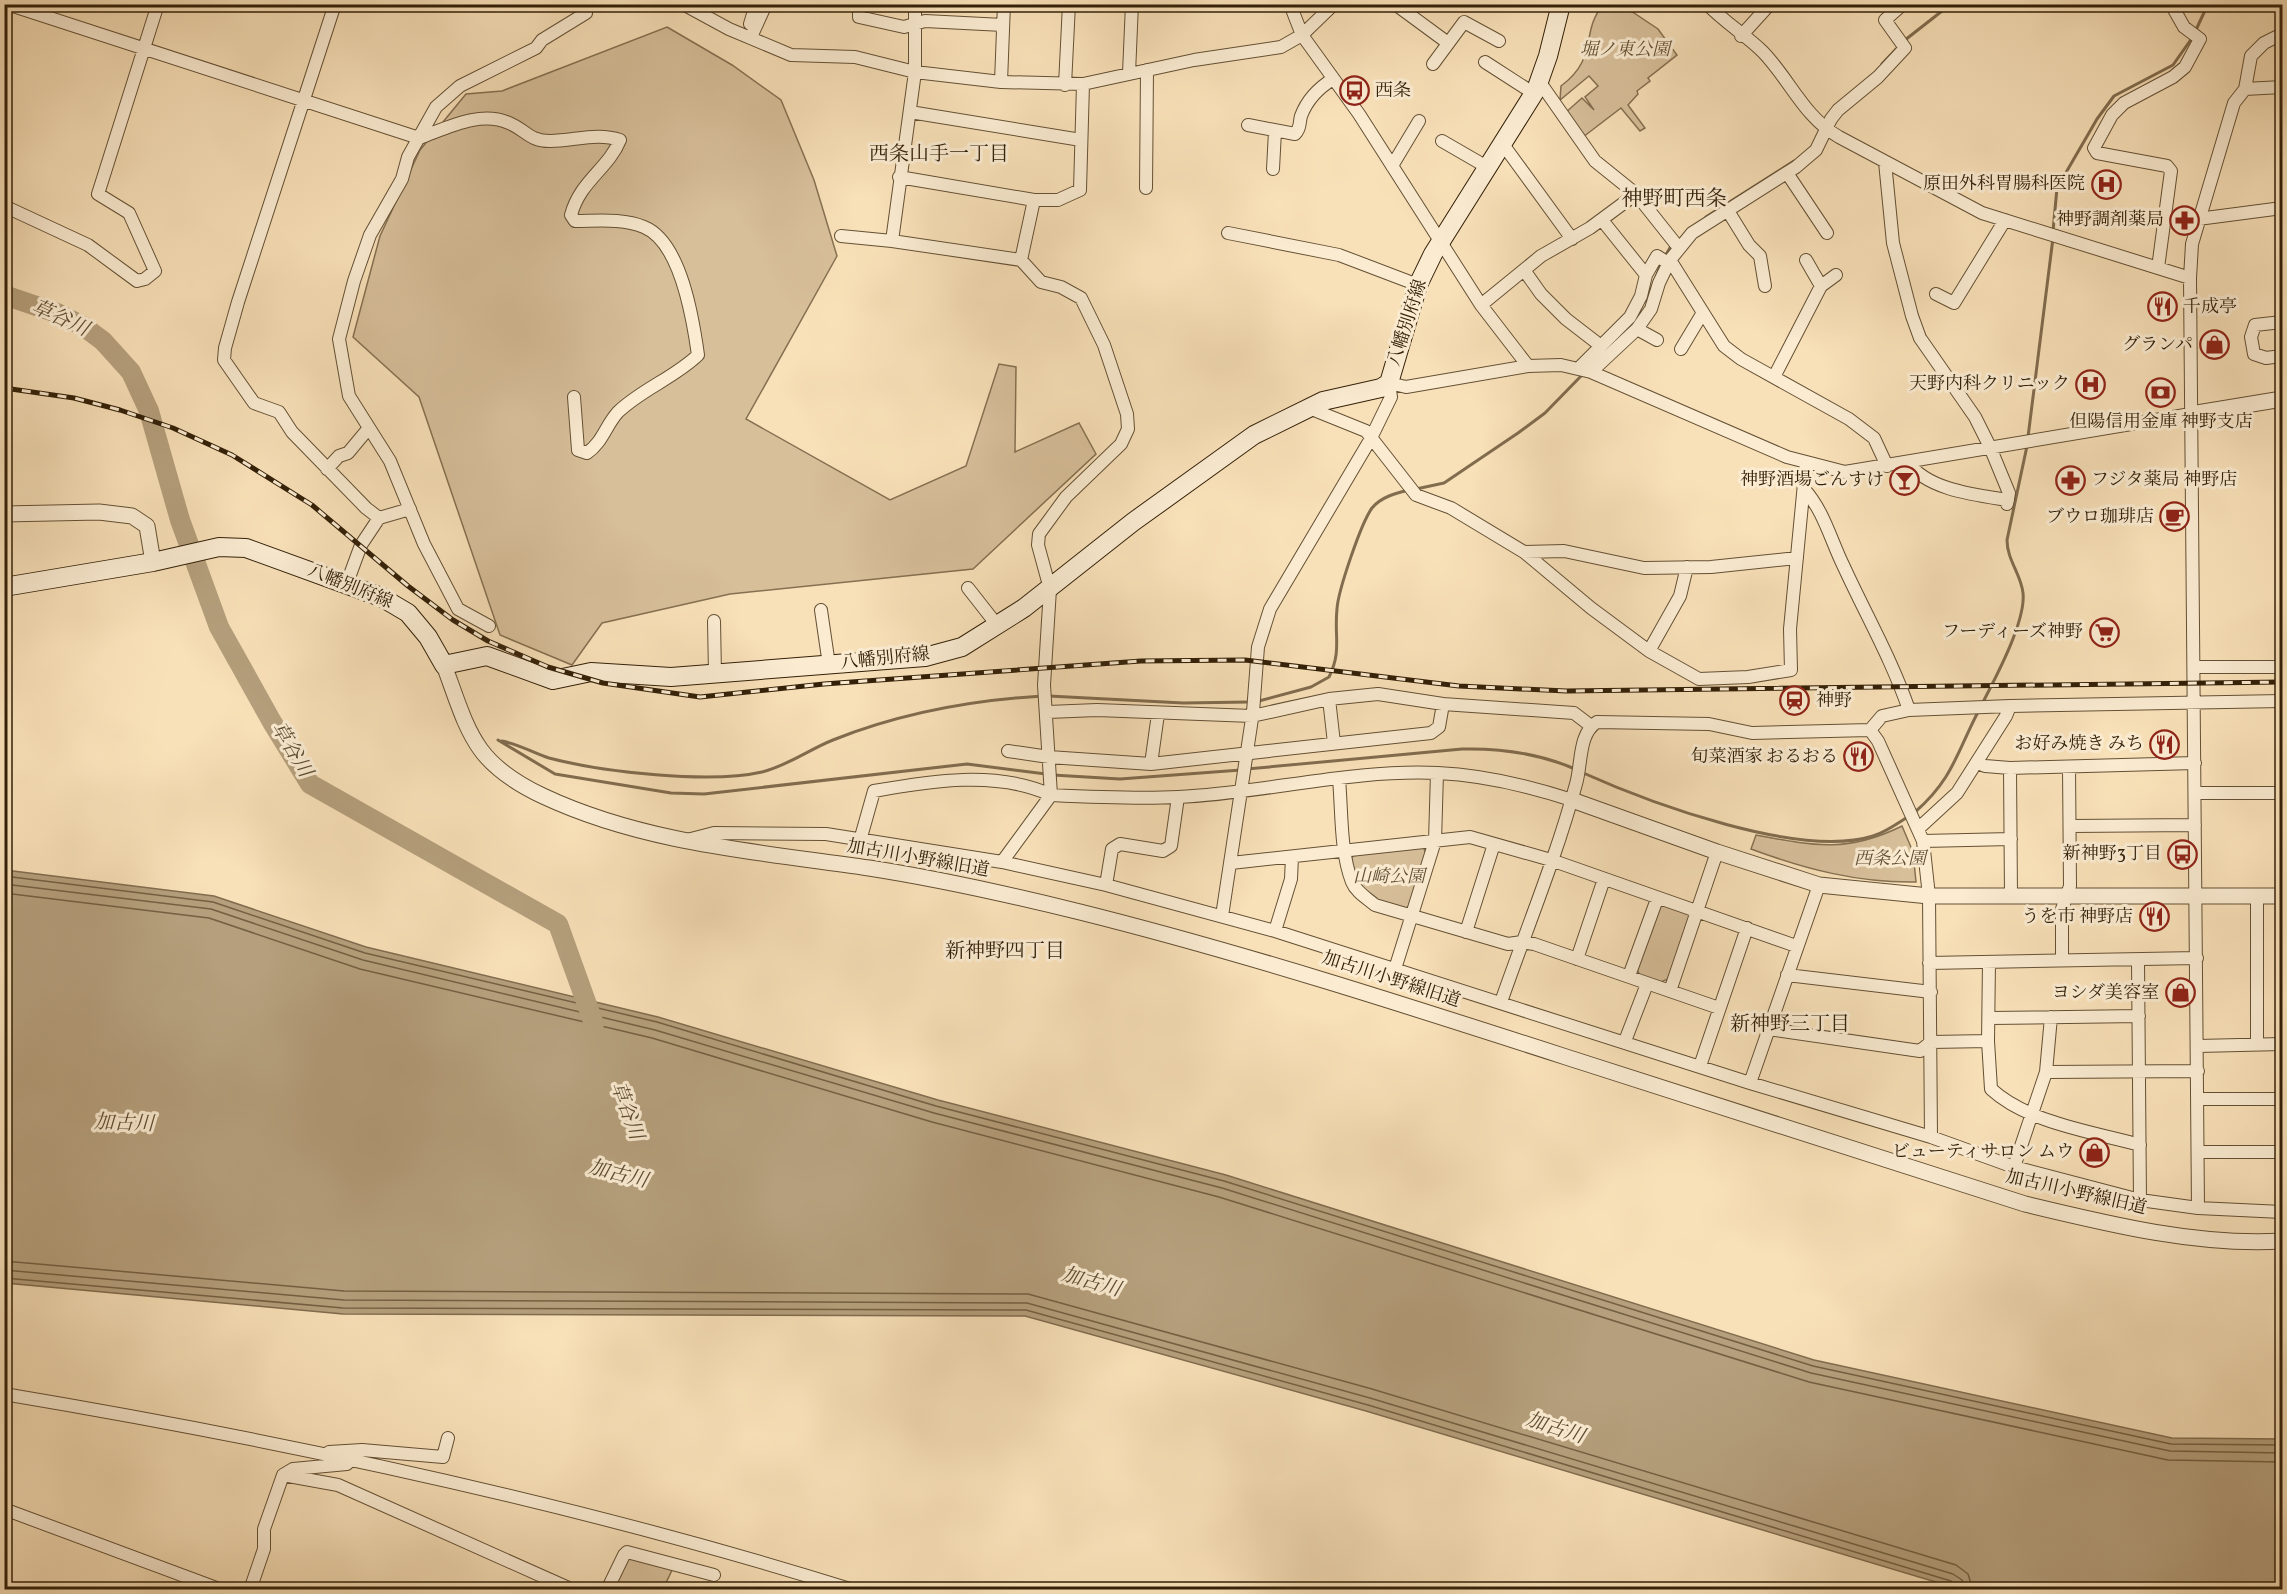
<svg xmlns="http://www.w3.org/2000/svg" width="2287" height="1594" font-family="Vollkorn,'Noto Serif JP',serif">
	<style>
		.green { fill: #d7bf9a; stroke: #857051; stroke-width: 1.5 }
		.water { fill: #b59f7c; stroke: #816c4e; stroke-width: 1.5 }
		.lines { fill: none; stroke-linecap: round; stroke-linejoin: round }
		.shore { stroke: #746042; stroke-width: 1.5 }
		.stream { stroke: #816c4e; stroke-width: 3 }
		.river { stroke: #b59f7c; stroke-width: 20 }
		.minor-casing { stroke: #645034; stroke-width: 14 }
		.tertiary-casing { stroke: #645034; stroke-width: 17 }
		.secondary-casing { stroke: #332008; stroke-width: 20 }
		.minor { stroke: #faebd1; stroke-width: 12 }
		.tertiary { stroke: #faebd1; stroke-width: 15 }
		.secondary { stroke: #faebd1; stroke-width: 18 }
		.rail-casing { stroke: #332008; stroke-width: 5 }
		.rail { stroke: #faebd1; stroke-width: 3; stroke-dasharray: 9; stroke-linecap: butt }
		.labels { text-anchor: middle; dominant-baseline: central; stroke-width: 6; stroke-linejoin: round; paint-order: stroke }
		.park-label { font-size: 18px; font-style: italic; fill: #645034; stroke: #faebd1 }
		.poi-label { font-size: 18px; fill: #332008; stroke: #faebd1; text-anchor: end }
		.street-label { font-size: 18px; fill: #332008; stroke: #faebd1 }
		.neighbourhood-label { font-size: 20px; fill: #332008; stroke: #faebd1 }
		.water-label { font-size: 20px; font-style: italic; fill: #604c31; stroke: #faebd1 }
		.quarter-label { font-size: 21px; fill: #332008; stroke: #faebd1 }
	</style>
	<rect width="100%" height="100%" fill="#f8e0b8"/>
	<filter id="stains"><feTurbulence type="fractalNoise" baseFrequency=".00333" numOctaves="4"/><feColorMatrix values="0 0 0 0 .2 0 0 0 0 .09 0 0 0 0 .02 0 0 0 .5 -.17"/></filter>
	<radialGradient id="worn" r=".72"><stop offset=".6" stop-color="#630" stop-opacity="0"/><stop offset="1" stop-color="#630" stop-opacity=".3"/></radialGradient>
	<!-- green -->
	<path class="green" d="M1603 5H1622L1658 29 1677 55 1648 78 1650 81 1637 91 1638 94 1628 105 1645 128 1640 131 1621 108 1583 137 1565 113 1582 98 1594 110 1585 97 1598 86 1589 76 1560 100 1561 86C1599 58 1580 32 1603 5Z
		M667 27 732 65 781 100 814 180 837 256 746 419 890 500 966 466 999 364 1016 367 1015 452 1079 423 1096 454 973 569 730 594 602 623 572 665 500 635 419 397 353 337 380 236 420 150 466 94 502 91Z
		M1902 826 1913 852 1916 882C1858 883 1805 869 1751 849L1756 835C1814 846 1848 853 1902 826Z
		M1423 847 1426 853 1411 905 1403 910C1371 900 1356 895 1350 859L1357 853Z
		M1657 904 1687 909 1691 917 1668 979 1661 982 1641 977 1635 966Z
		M626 1557 674 1566 663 1589 611 1590Z"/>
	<!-- water -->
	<path class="water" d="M5 870 214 896 366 947 658 1017 938 1100 1226 1175 1814 1360 2172 1438 2282 1439V1589H1959L1366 1411 1025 1316 343 1314 5 1283Z"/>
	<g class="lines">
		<!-- shore -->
		<path class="shore" d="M4 876 213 902 365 953 657 1022 936 1106 1224 1181 1813 1366 2171 1444 2282 1445
			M4 884 211 909 363 960 655 1030 934 1113 1222 1188 1811 1373 2170 1451 2282 1453
			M4 893 209 918 360 969 652 1038 932 1122 1219 1197 1809 1382 2168 1460 2282 1462
			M4 1261 344 1291 1028 1294 1372 1389 1956 1565 1968 1574 1973 1590
			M4 1270 344 1300 1027 1303 1370 1398 1953 1574 1962 1580 1964 1590
			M4 1278 343 1308 1026 1310 1368 1405 1951 1581 1956 1590"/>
		<!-- stream -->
		<path class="stream" d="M2195 32 2208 4
			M1905 40 1951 4
			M1882 64 1900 45
			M1706 217 1794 161
			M2053 231 2057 188 2097 119 2114 96 2173 65 2192 38
			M1664 258 1671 246
			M1649 297 1661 264
			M2028 437 2053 238
			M1416 489 1444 483 1518 433 1545 413 1583 374
			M1049 696 1183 703 1249 702
			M1259 701 1311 687 1329 677C1342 651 1334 636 1337 609 1338 591 1361 523 1372 508 1381 497 1396 493 1409 490
			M1982 704C1996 677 2026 621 2023 593 2021 574 2007 560 2007 540L2027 446
			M498 740 555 774 671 793 704 794 967 764 1046 774
			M502 741C521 745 533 753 549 758 602 772 710 784 762 772 787 766 810 749 833 740 898 714 973 700 1043 696
			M1247 769 1462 749C1502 748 1538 753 1575 769
			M1581 772C1650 803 1800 859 1873 836 1886 832 1898 823 1909 816
			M1053 775 1120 779 1241 770
			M1915 812C1953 779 1957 752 1979 710"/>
		<!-- river -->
		<path class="river" d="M4 295 57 313 83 326 103 341 131 372 149 411 180 520 219 627 272 722 310 784 558 924 594 1024"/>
		<defs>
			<path id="minor" d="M7 4 419 138C447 128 480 110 509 123 526 130 529 141 550 141 574 141 597 132 620 140 608 169 580 181 571 215L575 221C597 221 623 218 644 227 681 242 693 319 698 355 674 378 642 389 618 412 606 425 602 443 587 453L578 450 574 397
				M335 4 238 302 225 348 224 360 254 403 279 412 292 432 366 508 379 518 410 509
				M683 4 729 29 791 55 855 57 915 72 1001 82 1083 84 1194 60 1281 47 1302 35 1334 4
				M859 4V17L904 27 925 21 1003 25
				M915 4V72L892 241 1021 260 1041 282 1061 287 1081 298 1104 345 1127 414 1128 429 1121 444 1066 497 1039 534 1038 545 1050 589 1044 685 1051 795 1002 862
				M1290 4 1302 35 1359 114 1481 305 1528 366
				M1395 4 1448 43
				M1707 4C1724 22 1746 35 1763 52 1790 80 1804 117 1839 137L1982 213 2190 278
				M750 24 756 4
				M1741 36 1770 4
				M751 37 766 4
				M1485 62 1533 93
				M1433 64 1464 22 1499 41
				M1129 73 1132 4
				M1539 81 1595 161 1636 194 1679 248
				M1001 82 1004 4
				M1065 85 1069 4
				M2245 89 2282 87
				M910 112 1081 140
				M1248 125 1295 134C1301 128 1299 123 1301 116 1307 100 1320 87 1333 79
				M1442 141 1487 167
				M1502 143 1572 239
				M1885 162 1893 243 1912 316 1920 338 1975 417 1990 447 2009 493 2007 504
				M1392 166 1419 121
				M1273 169 1275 131
				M1787 173 1827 233
				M899 177 1034 200 1021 260
				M1146 188 1147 70
				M1034 200H1058L1080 190 1083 84
				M4 206 88 245 137 281 145 279 155 271 129 213 98 194 158 4
				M1728 211 1749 245 1760 256 1765 286
				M2198 219 2282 208
				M1602 220 1646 275
				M1228 233 1339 255 1418 285
				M841 236 892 241
				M1670 260 1724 346 1741 359 1849 419 1874 438 1887 466
				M2158 268 2171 171 2167 166 2097 153 2094 148 2112 115 2124 103 2173 77 2185 67 2200 39 2184 27 2171 4
				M1524 270 1541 294 1566 319 1601 346
				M1821 286 1836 275
				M1936 294 1954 303 2005 220
				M1481 305 1541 256 1590 228 1636 194
				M2282 322 2255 325 2251 337 2254 354 2266 358 2282 356
				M1637 329 1657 340
				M1681 349 1702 314
				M1578 369 1630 317 1641 296 1646 275 1657 256 1668 263
				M1591 372 1637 329 1651 309 1659 283 1670 260 1692 233 1796 167 1816 150 1831 119 1838 110 1878 77 1905 48 1885 20 1903 4
				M1774 377 1821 286 1806 260
				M1309 408 1366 431 1416 495 1451 508 1524 552 1591 608 1649 651 1680 596 1687 567
				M1908 462C1927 490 1976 495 2008 500
				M327 469 339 456 348 453 368 429
				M1804 489C1824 511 1831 541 1844 567 1866 615 1892 660 1909 710
				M1524 552 1564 551 1644 568 1711 567 1797 558
				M347 583 361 545 379 518
				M968 588 997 625
				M821 610 829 665
				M714 621 715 674
				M489 626 458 609 446 586 424 544 390 461 349 396 339 339 354 281 370 235 402 179 408 157 436 107 460 86 536 48 542 40 586 13 585 4
				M1649 651 1699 679 1748 677 1791 670 1790 629 1806 463
				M2194 667H2282
				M1329 699 1334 743
				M1048 712 1097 710 1252 716 1329 699 1378 694 1443 704 1574 713 1591 726
				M1870 730 1882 716 1909 710 2010 706 2282 701
				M1008 751 1049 757 1151 764 1431 733 1439 727 1443 704
				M1978 763 1985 766 2010 768 2195 763
				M1151 764 1158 714
				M2010 768 2011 897
				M1339 779C1342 812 1340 851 1352 882 1356 892 1367 898 1375 905L1508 944 1522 942 1534 944 1719 1008
				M2195 793H2282
				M2071 826 2195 825
				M1919 828 1957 793 2006 716 2010 706
				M861 837 874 791C930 781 997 770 1051 795 1093 797 1136 799 1178 797 1265 793 1351 769 1438 773 1483 775 1529 786 1572 800
				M687 840 714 833 826 834 1002 862 1106 885 1275 931 1750 1083 1931 1137 2014 1167 2140 1200 2198 1208 2282 1212
				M1923 841 2011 839
				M1231 863 1470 837 1551 860 1796 946
				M1106 885 1112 849 1120 844 1163 851 1171 846 1178 797
				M2257 896V1045
				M1222 916 1253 712 1258 647 1270 609 1370 440 1391 397 1389 383 1406 387 1528 366 1561 365 1591 372 1787 457 1845 472 2191 414
				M1275 931 1291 879 1292 857
				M1466 932 1494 844
				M1577 959 1604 879
				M2062 960V909L2070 886 2069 767
				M2138 961 2140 1200
				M1989 962 1988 1041 1991 1089C2028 1123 2093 1132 2140 1145
				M1929 963 2197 958
				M1395 969 1435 841 1437 773
				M1787 975 1931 992
				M1629 976 1657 899
				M1670 991 1717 852
				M1501 1002C1526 930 1556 858 1576 784 1582 764 1578 734 1597 722L1709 724 1752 733 1870 730 1878 741 1923 841 1929 896 1931 1137
				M1990 1018 2139 1016
				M1768 1029 1920 1051 1931 1042 1988 1041
				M1625 1041 1647 984
				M2198 1046 2282 1044
				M1700 1066 1747 928
				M2046 1072 2198 1071
				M1750 1083 1819 885
				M2198 1099H2282
				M2198 1152H2282
				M2014 1167 2046 1072 2051 1017
				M2198 1208 2190 278 2192 244 2234 103 2245 89 2251 56 2264 43 2282 34
				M4 1394C290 1442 576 1503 853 1590
				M329 1452 362 1450 443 1457 448 1438
				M283 1475 338 1485 573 1590
				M4 1509 222 1590
				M250 1590 264 1549V1529L283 1475 293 1469 347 1464
				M607 1590 624 1555 627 1552 714 1575"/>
			<path id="tertiary" d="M2191 414 2282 399
				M4 514 99 512 132 516 147 526 153 562
				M444 665C469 733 473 763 543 796 645 844 760 852 869 868 940 879 1011 895 1080 912 1244 953 1405 1005 1566 1057 1719 1106 1872 1155 2025 1204 2108 1224 2197 1246 2282 1241
				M1572 800 1717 852 1819 885 1929 896H2282"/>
			<path id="secondary" d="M4 587 153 562 219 547 246 548 381 597 408 613 428 637 444 665 487 656 553 680 591 672 671 677 925 657 962 647 1024 608 1133 522 1254 435 1323 401 1381 388 1389 383 1418 285 1433 254 1536 90 1548 56 1561 4"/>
		</defs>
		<!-- minor casing -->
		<use href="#minor" class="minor-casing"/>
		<!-- tertiary casing -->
		<use href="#tertiary" class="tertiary-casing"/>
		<!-- secondary casing -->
		<use href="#secondary" class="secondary-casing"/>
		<!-- minor -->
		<use href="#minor" class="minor"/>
		<!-- tertiary -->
		<use href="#tertiary" class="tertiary"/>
		<!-- secondary -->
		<use href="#secondary" class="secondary"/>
		<defs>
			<path id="rail" d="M4 388 74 398 120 410 173 428 232 455 312 505 408 586 453 620 488 641 548 667 603 683 700 697 824 684 1141 661 1245 660 1459 686 1566 691 2282 682"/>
		</defs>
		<!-- rail casing -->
		<use href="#rail" class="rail-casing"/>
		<!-- rail -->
		<use href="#rail" class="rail"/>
	</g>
	<!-- icons -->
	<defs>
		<symbol id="bus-ring" viewBox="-11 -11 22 22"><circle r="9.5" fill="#faebd1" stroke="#8f2418" stroke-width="1.5"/><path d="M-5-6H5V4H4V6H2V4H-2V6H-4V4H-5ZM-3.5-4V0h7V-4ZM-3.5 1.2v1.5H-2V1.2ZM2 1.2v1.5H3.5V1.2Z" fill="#8f2418"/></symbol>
		<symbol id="hospital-ring" viewBox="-11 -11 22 22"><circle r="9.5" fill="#faebd1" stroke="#8f2418" stroke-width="1.5"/><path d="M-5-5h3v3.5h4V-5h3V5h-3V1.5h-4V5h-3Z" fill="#8f2418"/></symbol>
		<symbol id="pharmacy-ring" viewBox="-11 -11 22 22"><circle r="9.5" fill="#faebd1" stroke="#8f2418" stroke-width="1.5"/><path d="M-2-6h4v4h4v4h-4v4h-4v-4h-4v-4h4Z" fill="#8f2418"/></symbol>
		<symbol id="restaurant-ring" viewBox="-11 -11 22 22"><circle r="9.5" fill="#faebd1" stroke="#8f2418" stroke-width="1.5"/><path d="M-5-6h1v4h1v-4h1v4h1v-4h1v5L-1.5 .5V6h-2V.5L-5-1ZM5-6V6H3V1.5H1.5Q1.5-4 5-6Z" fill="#8f2418"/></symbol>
		<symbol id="shop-ring" viewBox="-11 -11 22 22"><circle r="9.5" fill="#faebd1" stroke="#8f2418" stroke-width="1.5"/><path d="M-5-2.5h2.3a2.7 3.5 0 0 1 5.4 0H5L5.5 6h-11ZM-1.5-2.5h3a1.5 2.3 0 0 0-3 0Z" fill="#8f2418"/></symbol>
		<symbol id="bank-ring" viewBox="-11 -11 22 22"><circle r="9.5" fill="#faebd1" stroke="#8f2418" stroke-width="1.5"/><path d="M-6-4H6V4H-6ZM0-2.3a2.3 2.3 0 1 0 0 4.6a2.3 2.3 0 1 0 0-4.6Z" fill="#8f2418"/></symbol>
		<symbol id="bar-ring" viewBox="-11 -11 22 22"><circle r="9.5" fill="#faebd1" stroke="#8f2418" stroke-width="1.5"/><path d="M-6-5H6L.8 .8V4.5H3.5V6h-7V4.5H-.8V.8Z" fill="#8f2418"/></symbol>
		<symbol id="cafe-ring" viewBox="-11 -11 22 22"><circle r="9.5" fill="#faebd1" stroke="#8f2418" stroke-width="1.5"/><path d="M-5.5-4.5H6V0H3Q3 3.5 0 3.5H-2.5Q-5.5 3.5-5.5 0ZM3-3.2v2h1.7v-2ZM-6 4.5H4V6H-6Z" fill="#8f2418"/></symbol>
		<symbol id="supermarket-ring" viewBox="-11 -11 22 22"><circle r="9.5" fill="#faebd1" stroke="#8f2418" stroke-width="1.5"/><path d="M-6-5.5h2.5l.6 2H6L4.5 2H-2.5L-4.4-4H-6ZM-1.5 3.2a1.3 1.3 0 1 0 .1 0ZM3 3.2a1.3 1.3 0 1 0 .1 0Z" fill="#8f2418"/></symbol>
		<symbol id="station-ring" viewBox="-11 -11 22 22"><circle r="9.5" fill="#faebd1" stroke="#8f2418" stroke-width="1.5"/><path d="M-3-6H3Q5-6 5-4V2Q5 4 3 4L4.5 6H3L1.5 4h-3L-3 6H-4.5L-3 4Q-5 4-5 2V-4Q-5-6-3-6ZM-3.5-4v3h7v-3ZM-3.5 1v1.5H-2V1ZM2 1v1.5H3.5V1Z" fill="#8f2418"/></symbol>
	</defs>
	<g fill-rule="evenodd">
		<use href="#bus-ring" x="1338" y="74" width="33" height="33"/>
		<use href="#hospital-ring" x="2090" y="168" width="33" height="33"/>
		<use href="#pharmacy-ring" x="2168" y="204" width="33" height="33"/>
		<use href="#restaurant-ring" x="2146" y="290" width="33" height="33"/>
		<use href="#shop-ring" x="2198" y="328" width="33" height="33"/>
		<use href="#hospital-ring" x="2074" y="368" width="33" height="33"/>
		<use href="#bank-ring" x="2144" y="376" width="33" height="33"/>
		<use href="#bar-ring" x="1888" y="464" width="33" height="33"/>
		<use href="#pharmacy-ring" x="2054" y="464" width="33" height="33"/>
		<use href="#cafe-ring" x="2158" y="500" width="33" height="33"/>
		<use href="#supermarket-ring" x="2088" y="616" width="33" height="33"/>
		<use href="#station-ring" x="1778" y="684" width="33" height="33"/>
		<use href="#restaurant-ring" x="2148" y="728" width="33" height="33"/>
		<use href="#restaurant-ring" x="1842" y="740" width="33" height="33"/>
		<use href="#bus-ring" x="2166" y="838" width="33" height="33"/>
		<use href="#restaurant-ring" x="2138" y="900" width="33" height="33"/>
		<use href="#shop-ring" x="2164" y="976" width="33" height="33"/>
		<use href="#shop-ring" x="2078" y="1136" width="33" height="33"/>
	</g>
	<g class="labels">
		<!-- park labels -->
		<g class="park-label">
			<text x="1625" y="50">堀ノ東公園</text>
			<text x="1890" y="859">西条公園</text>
			<text x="1389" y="877">山崎公園</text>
		</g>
		<!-- poi labels -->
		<g class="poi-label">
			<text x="1375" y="91" text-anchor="start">西条</text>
			<text x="2085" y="184">原田外科胃腸科医院</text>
			<text x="2164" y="220">神野調剤薬局</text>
			<text x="2183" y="307" text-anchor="start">千成亭</text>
			<text x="2193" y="345">グランパ</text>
			<text x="2070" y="384">天野内科クリニック</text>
			<text x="2161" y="422" text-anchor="middle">但陽信用金庫 神野支店</text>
			<text x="1884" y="480">神野酒場ごんすけ</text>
			<text x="2091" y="480" text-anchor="start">フジタ薬局 神野店</text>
			<text x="2154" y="517">ブウロ珈琲店</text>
			<text x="2083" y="632">フーディーズ神野</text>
			<text x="1816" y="701" text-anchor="start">神野</text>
			<text x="2144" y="744">お好み焼き みち</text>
			<text x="1838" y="757">旬菜酒家 おるおる</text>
			<text x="2162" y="854">新神野3丁目</text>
			<text x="2133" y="917">うを市 神野店</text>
			<text x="2159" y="993">ヨシダ美容室</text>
			<text x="2074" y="1152">ビューティサロン ムウ</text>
		</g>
		<!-- street labels -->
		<g class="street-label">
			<text transform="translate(1408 323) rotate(-72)">八幡別府線</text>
			<text transform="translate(350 587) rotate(22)">八幡別府線</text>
			<text transform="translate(885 659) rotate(-6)">八幡別府線</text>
			<text transform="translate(918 859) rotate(10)">加古川小野線旧道</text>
			<text transform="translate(1391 980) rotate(18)">加古川小野線旧道</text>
			<text transform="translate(2076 1193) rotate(13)">加古川小野線旧道</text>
		</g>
		<!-- neighbourhood labels -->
		<g class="neighbourhood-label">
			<text x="939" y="155">西条山手一丁目</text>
			<text x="1005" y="952">新神野四丁目</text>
			<text x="1790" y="1025">新神野三丁目</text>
		</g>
		<!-- water labels -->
		<g class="water-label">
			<text transform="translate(60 319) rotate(24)">草谷川</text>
			<text transform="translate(291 750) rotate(59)">草谷川</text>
			<text transform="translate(626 1111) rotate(70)">草谷川</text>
			<text transform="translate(124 1124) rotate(2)">加古川</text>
			<text transform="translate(618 1175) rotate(14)">加古川</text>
			<text transform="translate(1091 1283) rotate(16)">加古川</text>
			<text transform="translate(1555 1429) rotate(18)">加古川</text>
		</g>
		<!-- quarter labels -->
		<g class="quarter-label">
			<text x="1674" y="199">神野町西条</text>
		</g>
	</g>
	<!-- margin -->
	<rect width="2287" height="1594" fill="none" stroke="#f8e0b8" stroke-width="24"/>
	<rect x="6" y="6" width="2275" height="1582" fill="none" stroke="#332008" stroke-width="3"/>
	<rect x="12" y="12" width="2263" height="1570" fill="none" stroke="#332008" stroke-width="1.5"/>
	<rect width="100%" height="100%" filter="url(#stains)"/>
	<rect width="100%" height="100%" fill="url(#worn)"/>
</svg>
